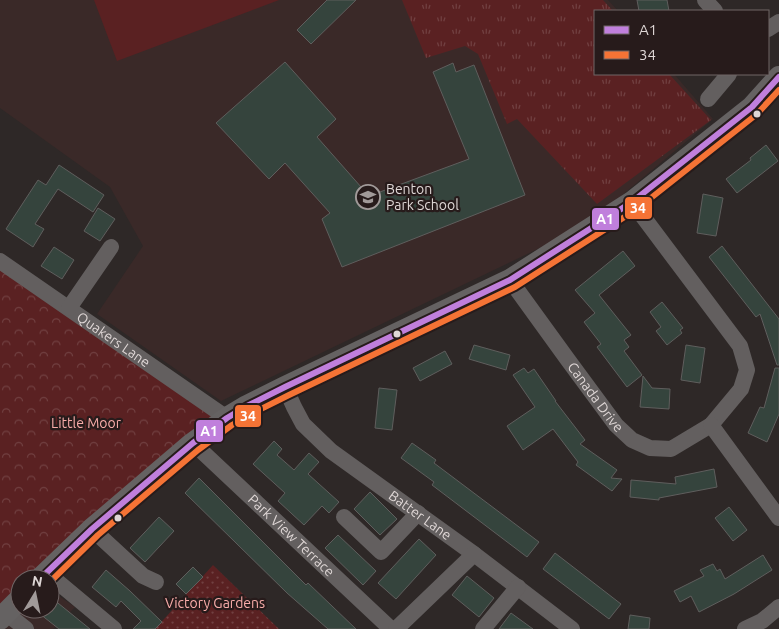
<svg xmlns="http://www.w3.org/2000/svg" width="779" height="629" font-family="Ubuntu,sans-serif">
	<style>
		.built { fill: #3a2928 }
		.grass { fill: url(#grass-tufts) }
		.park { fill: url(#park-crowns) }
		.garden { fill: url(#garden-dots) }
		.pitch { fill: #5a2122 }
		.building { fill: #35443d; stroke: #5f5e5d }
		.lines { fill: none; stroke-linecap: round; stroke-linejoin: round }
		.minor { stroke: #635f5f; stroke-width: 16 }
		.secondary { stroke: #656262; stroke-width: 22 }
		.bus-1-casing { stroke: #271b1b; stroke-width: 10 }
		.bus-2-casing { stroke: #271b1b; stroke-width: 10 }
		.bus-1 { stroke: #c07fdc; stroke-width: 6 }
		.bus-2 { stroke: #f57335; stroke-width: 6 }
		.bus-dot { fill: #dfd7d6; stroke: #271b1b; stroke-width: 2 }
		.labels { text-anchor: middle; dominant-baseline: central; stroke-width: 4.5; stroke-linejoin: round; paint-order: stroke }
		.poi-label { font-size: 14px; fill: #dfd7d6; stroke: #271b1b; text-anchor: start }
		.street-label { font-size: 14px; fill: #dfd7d6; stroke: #271b1b }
		.park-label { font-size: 14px; fill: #f8aca9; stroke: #271b1b }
		.line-badge { stroke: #271b1b; stroke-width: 2 }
		.badge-label { font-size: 14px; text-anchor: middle; font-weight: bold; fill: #fff }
	</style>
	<defs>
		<pattern id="grass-tufts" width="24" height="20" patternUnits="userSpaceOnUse" patternTransform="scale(1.25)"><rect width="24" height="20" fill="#5a2122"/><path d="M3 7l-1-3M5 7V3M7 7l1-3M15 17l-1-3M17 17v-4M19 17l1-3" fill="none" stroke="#714041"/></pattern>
		<pattern id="park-crowns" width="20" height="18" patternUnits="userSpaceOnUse" patternTransform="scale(1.25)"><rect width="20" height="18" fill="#5a2122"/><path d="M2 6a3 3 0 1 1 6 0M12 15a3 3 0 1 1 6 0" fill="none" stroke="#714041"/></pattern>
		<pattern id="garden-dots" width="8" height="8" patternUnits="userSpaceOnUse" patternTransform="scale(1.25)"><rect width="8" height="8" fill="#5a2122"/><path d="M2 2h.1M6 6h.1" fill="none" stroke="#714041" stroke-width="1.8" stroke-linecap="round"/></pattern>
	</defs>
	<rect width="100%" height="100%" fill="#2e2827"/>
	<!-- built -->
	<path class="built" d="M0 0H608L618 11H595V74H674L713 119 608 207 548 244 221 401 97 314 143 246 110 187 0 108Z
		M50 590 75 607 53 629H0L20 609H50Z"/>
	<!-- grass -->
	<path class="grass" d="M402 0H603L613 11H595V74H669L711 120 597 204 517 119 507 124 478 54 465 46 426 58Z"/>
	<!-- park -->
	<path class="park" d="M0 261 227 418 40 579H20V599L0 619Z"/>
	<!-- garden -->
	<path class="garden" d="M213 565 279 629H155Z"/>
	<!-- pitch -->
	<path class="pitch" d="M94 0H279L117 61Z"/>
	<!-- building -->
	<path class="building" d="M327 0H356L311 44 297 30Z
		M637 0H667L669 11H639Z
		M285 62 336 119 317 137 369 196 469 159 433 72 453 63 456 72 474 65 525 195 342 267 322 219 330 213 285 163 269 179 216 123Z
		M766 145 778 161 737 193 726 179 751 160 750 158Z
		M59 165 104 195 93 212 58 189 35 224 44 229 33 247 6 229 38 180 46 185Z
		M703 194 723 198 716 236 697 233Z
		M98 208 115 219 100 241 84 231Z
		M722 246 779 319V365H777L760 314 756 317 709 257Z
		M54 247 74 260 62 279 41 266Z
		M623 251 635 266 599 295 631 335 624 340 629 347 624 351 642 375 627 387 597 347 601 344 584 322 595 313 575 290Z
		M662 302 683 328 680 330 682 333 667 345 656 331 661 327 650 312Z
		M474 345 510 355 506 370 469 359Z
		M686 345 705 348 700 383 681 380Z
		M445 351 452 364 420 381 413 368Z
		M524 368 528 373 534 369 556 401H555L585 440 580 444 617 470 611 478 622 479 612 491 576 465 578 462 553 429 523 450 507 426 535 407 513 375Z
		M775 368H779V414L767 442 748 433 760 407 764 408Z
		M643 376 652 388 670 389 669 409 640 407Z
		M379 388 397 390 392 430 375 428Z
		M274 441 282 449 277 455 294 470 309 453 319 462 308 474 339 502 329 513 322 506 304 525 278 501 285 493 253 464Z
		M412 443 436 460 434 463 539 542 527 557 432 485 434 482 401 458Z
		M714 469 717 487 659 498V500L630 497 631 480 676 484 675 477Z
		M199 478 306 585 308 583 356 629H328L287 593 185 493Z
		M370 492 397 519 380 535 354 509Z
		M729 507 747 530 733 541 715 518Z
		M159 517 174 531 145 562 130 548Z
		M338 535 376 571 363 585 325 548Z
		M419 539 436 555 396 599 378 583Z
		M555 553 621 604 609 619 543 569Z
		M763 555 772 570 734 594 699 612 691 596 680 602 674 591 704 576 700 570 713 564 717 571 720 569 725 579Z
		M193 567 203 577 186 594 176 584Z
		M106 570 130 591 162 622 155 629H133L141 621 121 601 116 607 92 587Z
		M467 576 494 598 479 617 452 595Z
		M53 599 90 629H59L40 614 45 609H50V602Z
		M511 613 533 629H499Z
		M630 615 650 618 649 629H628Z"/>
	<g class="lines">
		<!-- minor -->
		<g class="minor">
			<path d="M705 0 715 11"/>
			<path d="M768 29 779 22"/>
			<path d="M708 99 729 74"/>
			<path id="s1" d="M0 261 227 418"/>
			<path id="s2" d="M510 280 568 360 616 425 632 440 650 448 671 449 711 425 741 389 747 370 740 346 632 202"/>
			<path d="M69 308 111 247"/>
			<path id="s3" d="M285 387 294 407 303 424 331 451 474 554 572 629"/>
			<path d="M711 425 779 518"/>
			<path id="s4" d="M193 443 391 629"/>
			<path d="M344 517 381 552 418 513"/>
			<path d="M92 529 143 576 156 582"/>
			<path d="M47 573 114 629"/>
			<path d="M6 613 26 629"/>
			<path d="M396 629 474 554"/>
			<path d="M483 629 518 587"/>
			<path d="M745 629 762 621 779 607"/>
		</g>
		<!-- secondary -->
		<path class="secondary" d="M40 579 92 529 193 443 227 418 247 406 285 387 510 280 632 202 752 107 779 77
			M0 619 20 599"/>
		<defs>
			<path id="bus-1" d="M40 579 92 529 193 443 227 418 247 406 285 387 510 280 632 202 752 107 779 77"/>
			<path id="bus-2" d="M50 582 98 535 198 450 232 425 251 414 289 395 515 287 637 209 757 114 779 90"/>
		</defs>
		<!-- bus-1 casing -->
		<use href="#bus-1" class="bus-1-casing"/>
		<!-- bus-2 casing -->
		<use href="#bus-2" class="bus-2-casing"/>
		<!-- bus-1 -->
		<use href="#bus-1" class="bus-1"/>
		<!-- bus-2 -->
		<use href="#bus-2" class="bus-2"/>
	</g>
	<!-- icons -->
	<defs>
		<symbol id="school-ring" viewBox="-11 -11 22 22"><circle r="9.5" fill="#271b1b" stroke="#a19a99" stroke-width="1.5"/><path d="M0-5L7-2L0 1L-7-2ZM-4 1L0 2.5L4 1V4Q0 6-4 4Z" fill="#a19a99"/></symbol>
	</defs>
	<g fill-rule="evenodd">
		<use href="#school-ring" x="354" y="183" width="28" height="28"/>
	</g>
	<!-- markers -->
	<g class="bus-dot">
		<circle cx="757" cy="114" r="4.5"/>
		<circle cx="397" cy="334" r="4.5"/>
		<circle cx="118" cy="518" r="4.5"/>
	</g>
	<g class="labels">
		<!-- poi labels -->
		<g class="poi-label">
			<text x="386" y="189">Benton<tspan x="386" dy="16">Park School</tspan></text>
		</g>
		<!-- street labels -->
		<g class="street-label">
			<text stroke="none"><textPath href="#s1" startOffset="138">Quakers Lane</textPath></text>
			<text stroke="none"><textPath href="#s2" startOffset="145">Canada Drive</textPath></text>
			<text stroke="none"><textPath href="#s3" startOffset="190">Batter Lane</textPath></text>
			<text stroke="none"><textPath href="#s4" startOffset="135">Park View Terrace</textPath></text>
		</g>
		<!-- park labels -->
		<g class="park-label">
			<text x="86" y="423">Little Moor</text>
			<text x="215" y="603">Victory Gardens</text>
		</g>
	</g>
	<g class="line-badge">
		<rect x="624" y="196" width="29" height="24" rx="5" fill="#f57335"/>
		<rect x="591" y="207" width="29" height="24" rx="5" fill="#c07fdc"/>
		<rect x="234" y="404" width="28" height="24" rx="5" fill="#f57335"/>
		<rect x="195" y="419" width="29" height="24" rx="5" fill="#c07fdc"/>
	</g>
	<g class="badge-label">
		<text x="638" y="213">34</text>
		<text x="605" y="224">A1</text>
		<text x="248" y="421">34</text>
		<text x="209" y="436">A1</text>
	</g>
	<!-- legend -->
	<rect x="594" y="10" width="175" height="65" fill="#271b1b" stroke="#716666"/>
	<rect x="604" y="26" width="25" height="8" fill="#c07fdc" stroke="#716666"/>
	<text x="639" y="35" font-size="15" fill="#dfd7d6">A1</text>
	<rect x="604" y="51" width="25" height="8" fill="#f57335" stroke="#716666"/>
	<text x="639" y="60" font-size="15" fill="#dfd7d6">34</text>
	<!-- north arrow -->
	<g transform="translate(35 594) rotate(10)"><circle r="24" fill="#271b1b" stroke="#716666"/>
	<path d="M0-4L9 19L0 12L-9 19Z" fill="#a19a99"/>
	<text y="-8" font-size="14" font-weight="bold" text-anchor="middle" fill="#dfd7d6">N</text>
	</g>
</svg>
